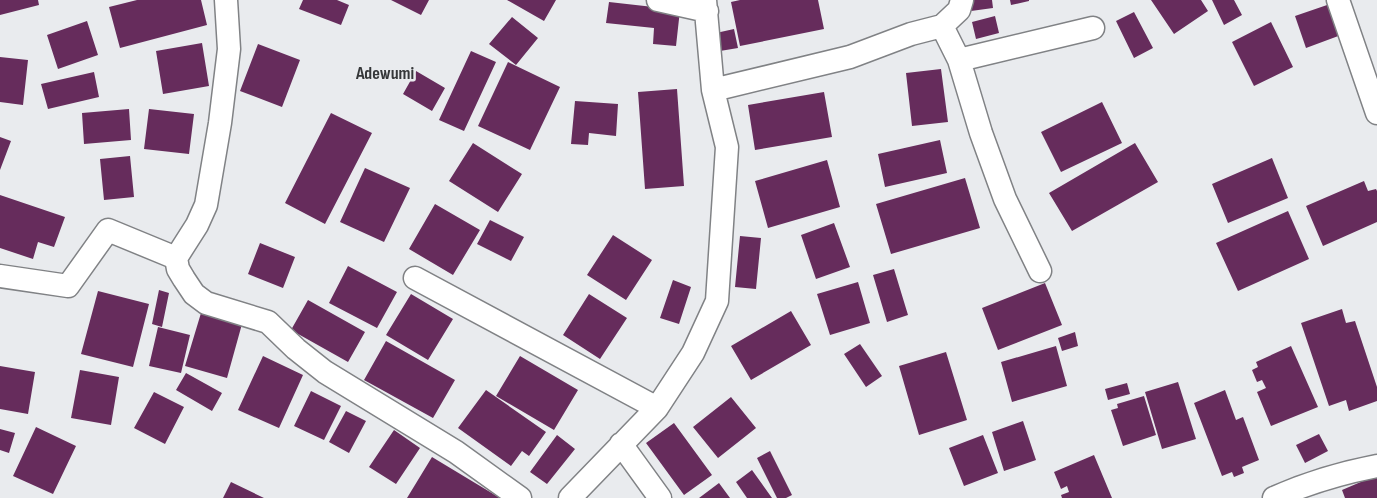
<svg xmlns="http://www.w3.org/2000/svg" width="1377" height="498" font-family="'Sofia Sans Condensed',sans-serif">
	<style>
		.building { fill: #662c5c }
		.lines { fill: none; stroke-linecap: round; stroke-linejoin: round }
		.minor-casing { stroke: #808285; stroke-width: 25 }
		.minor { stroke: #fff; stroke-width: 22 }
		.labels { text-anchor: middle; dominant-baseline: central; stroke-width: 5; stroke-linejoin: round; paint-order: stroke }
		.quarter-label { font-size: 18px; font-weight: bold; fill: #353739; stroke: #e9ebee }
	</style>
	<rect width="100%" height="100%" fill="#e9ebee"/>
	<!-- building -->
	<path class="building" d="M0 0H38L39 5 0 15Z
		M137 0H201L207 25 120 48 109 7Z
		M303 0H337L349 5 341 25 299 9Z
		M391 0H429L421 15Z
		M507 0H556L544 21Z
		M740 0H818L824 29 740 46 731 2Z
		M969 0H992L993 8 971 11Z
		M1010 0H1029V1L1011 5Z
		M1151 0H1201L1208 11 1174 34Z
		M1212 0H1234L1242 15 1224 25Z
		M609 2 680 10 676 46 653 44 654 28 606 23Z
		M1330 4 1341 35 1306 48 1295 16Z
		M1134 12 1153 48 1134 58 1116 21Z
		M995 16 999 33 976 39 972 22Z
		M512 17 538 38 516 65 489 44Z
		M87 21 98 55 58 69 47 35Z
		M1271 22 1293 67 1254 86 1232 42Z
		M734 29 738 48 720 51 716 33Z
		M202 43 209 86 163 94 156 51Z
		M258 44 300 60 282 107 240 91Z
		M471 51 496 62 464 131 439 120Z
		M0 57 28 60 23 105 0 102Z
		M508 62 560 87 530 150 478 126Z
		M941 69 948 122 912 126 906 73Z
		M416 71 445 88 432 111 403 94Z
		M94 72 99 97 48 109 41 84Z
		M677 89 684 186 645 189 638 92Z
		M824 92 832 137 755 150 748 105Z
		M575 101 618 104 616 136 589 133 588 145 571 144Z
		M1102 102 1122 143 1061 172 1041 132Z
		M129 109 131 140 84 144 82 113Z
		M149 109 194 114 189 154 144 149Z
		M331 113 372 133 325 224 285 203Z
		M0 137 11 141 0 170Z
		M940 140 947 173 885 187 878 154Z
		M473 143 522 174 498 212 449 181Z
		M1135 143 1158 182 1072 231 1049 193Z
		M130 156 134 197 104 200 100 159Z
		M1272 158 1288 198 1228 223 1212 184Z
		M827 160 840 207 768 228 755 181Z
		M365 168 410 188 384 242 340 222Z
		M965 178 980 228 891 254 876 204Z
		M1364 181 1368 191 1376 189 1377 191V222L1323 246 1306 206Z
		M0 195 65 217 54 247 38 242 33 259 0 248Z
		M435 204 480 230 453 275 409 249Z
		M1288 211 1309 259 1238 291 1216 243Z
		M490 220 524 237 511 261 477 244Z
		M834 223 850 267 816 279 801 235Z
		M613 235 652 260 626 300 587 275Z
		M740 236 761 238 756 289 735 287Z
		M260 243 295 257 283 288 248 274Z
		M348 266 397 292 377 328 329 303Z
		M894 269 908 315 887 322 873 275Z
		M673 280 691 287 679 324 660 318Z
		M858 282 870 323 830 335 817 294Z
		M1045 283 1062 325 998 350 982 308Z
		M159 290 169 293 162 327 152 324Z
		M98 291 149 304 133 367 81 354Z
		M411 294 453 319 428 360 386 335Z
		M589 294 627 318 600 359 563 335Z
		M308 300 365 332 348 362 291 330Z
		M1342 309 1346 323 1355 321 1377 387V401L1349 411 1346 400 1329 406 1301 323Z
		M791 311 811 345 751 380 731 346Z
		M201 313 242 324 227 378 185 366Z
		M158 327 190 335 181 373 149 366Z
		M1075 332 1078 346 1062 351 1058 338Z
		M386 341 455 380 433 418 364 380Z
		M860 344 882 376 866 387 844 354Z
		M1056 346 1067 386 1012 402 1001 362Z
		M1291 346 1318 407 1271 426 1257 392 1266 388 1262 380 1257 382 1252 370 1258 367 1256 362Z
		M946 352 967 420 919 435 899 366Z
		M263 356 303 375 279 428 238 410Z
		M520 356 578 390 554 430 496 396Z
		M0 366 35 372 28 414 0 409Z
		M80 370 119 377 111 425 71 418Z
		M186 373 222 393 212 411 176 390Z
		M1178 382 1196 439 1162 449 1145 392Z
		M1127 383 1130 394 1108 400 1105 389Z
		M486 390 546 432 529 456 522 451 511 466 458 428Z
		M1225 390 1236 420 1243 417 1259 460 1242 467 1244 473 1234 477 1232 472 1222 476 1194 403Z
		M311 391 341 406 324 440 294 426Z
		M154 392 184 407 165 444 134 428Z
		M1144 396 1156 435 1123 446 1111 410 1118 408 1117 404Z
		M731 397 756 428 718 458 693 427Z
		M346 411 366 421 349 453 329 442Z
		M1023 421 1036 460 1004 471 992 432Z
		M674 423 712 475 684 495 646 443Z
		M36 427 76 446 53 494 13 476Z
		M0 429 15 433 9 453 0 450Z
		M394 430 420 448 396 484 369 467Z
		M1319 434 1328 451 1305 463 1296 445Z
		M557 435 575 449 547 484 530 472Z
		M983 435 998 473 964 486 949 448Z
		M770 451 792 495 786 498H777L757 458Z
		M1094 455 1112 498H1062L1061 495 1069 492 1067 486 1061 489 1054 472Z
		M432 457 500 498H407Z
		M752 470 772 498H747L736 482Z
		M1377 475V498H1345L1342 490Z
		M231 482 264 498H223Z
		M719 483 730 498H699Z"/>
	<g class="lines">
		<defs>
			<path id="minor" d="M226 0 229 49 220 123 206 205 197 225 176 258 178 269 184 279 194 294 206 303 268 322 296 349 325 372 456 452 520 498
				M658 0 707 11
				M1338 0 1377 113
				M942 26 959 60 981 133 1005 199 1040 271
				M959 60 1093 28
				M713 90 850 57 911 34 942 26 959 10 962 0
				M0 276 68 286 108 230 176 258
				M415 278 657 408
				M621 444 660 498
				M570 498 657 408 693 353 717 301 727 147 713 90 705 0
				M1274 498C1307 483 1341 473 1377 466"/>
		</defs>
		<!-- minor casing -->
		<use href="#minor" class="minor-casing"/>
		<!-- minor -->
		<use href="#minor" class="minor"/>
	</g>
	<g class="labels">
		<!-- quarter labels -->
		<g class="quarter-label">
			<text x="385" y="73">Adewumi</text>
		</g>
	</g>
</svg>
